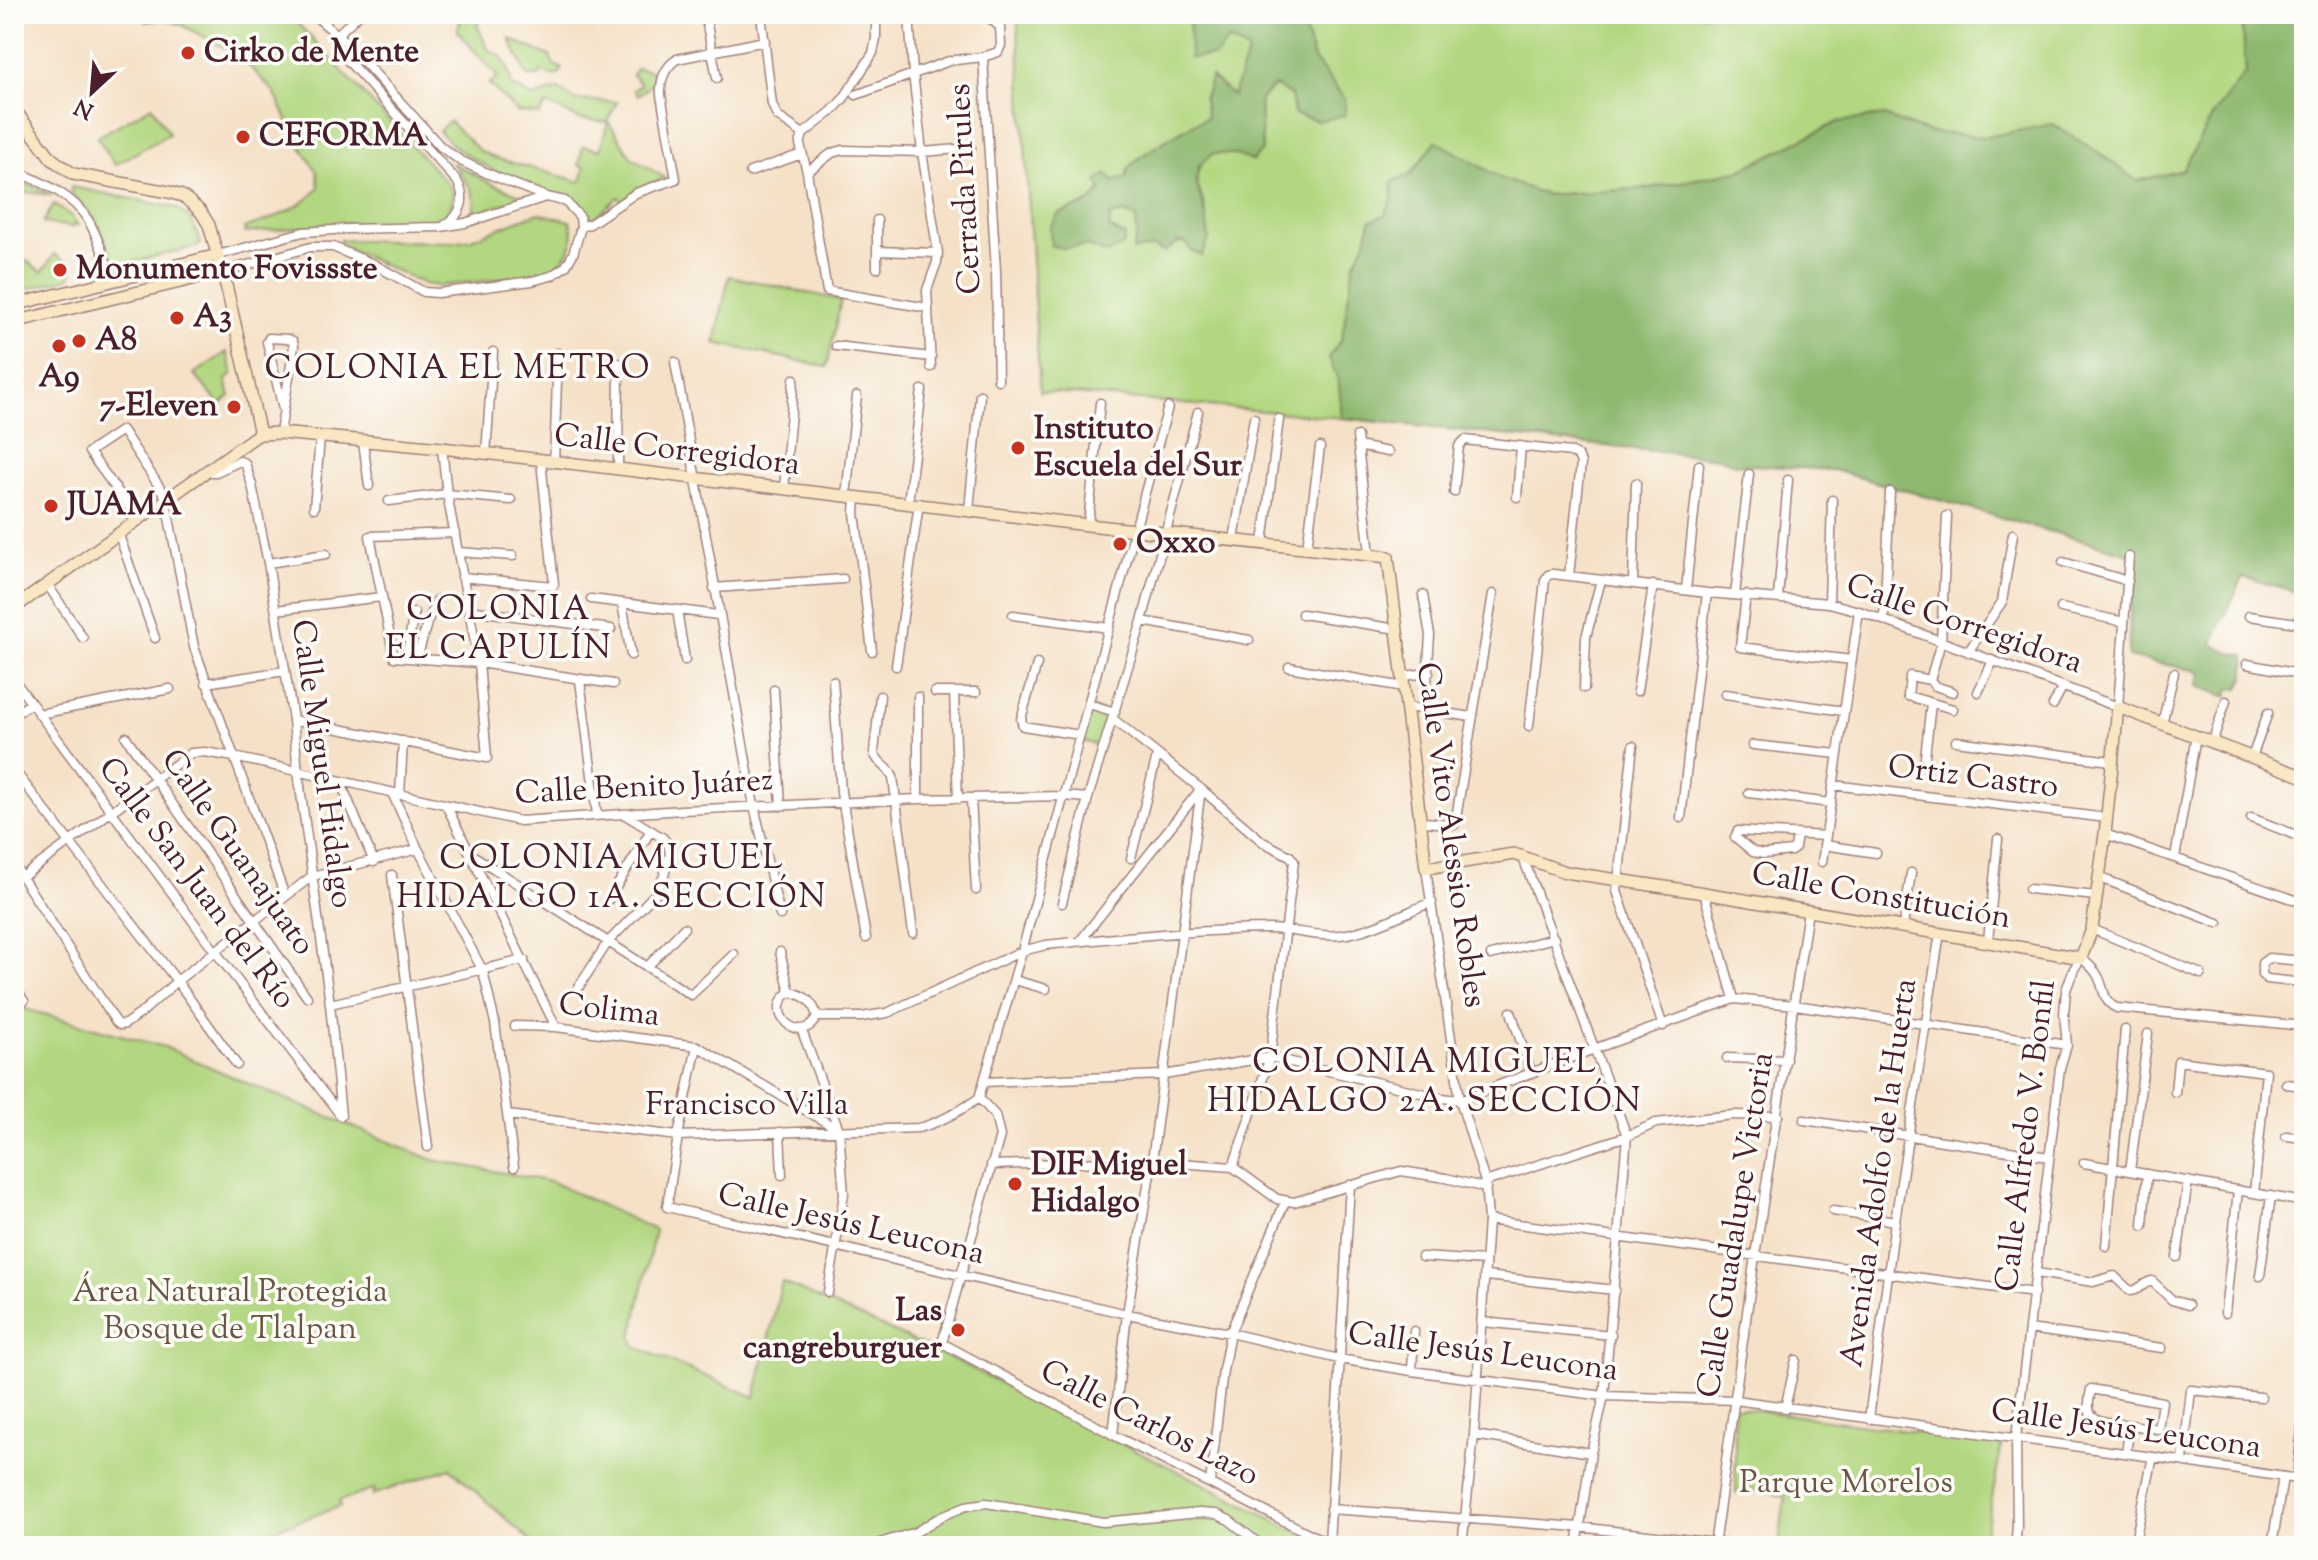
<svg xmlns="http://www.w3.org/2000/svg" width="2318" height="1560" font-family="'Sorts Mill Goudy',serif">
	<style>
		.green { fill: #b2d780; stroke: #7e7b56; stroke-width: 2 }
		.forest { fill: #8db86e; stroke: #6c6c4c; stroke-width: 2 }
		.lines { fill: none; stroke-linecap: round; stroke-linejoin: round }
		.street-casing { stroke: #a08079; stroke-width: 11 }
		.secondary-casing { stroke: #a08079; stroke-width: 14 }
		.street { stroke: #fff; stroke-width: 8 }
		.secondary { stroke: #f9e7c3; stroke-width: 11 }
		.poi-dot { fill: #c8321e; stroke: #fdfcf7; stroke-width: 3 }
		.labels { text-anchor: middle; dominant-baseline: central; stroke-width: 7; stroke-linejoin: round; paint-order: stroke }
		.poi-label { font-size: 32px; font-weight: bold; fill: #4a1f2b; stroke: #fdfcf7; text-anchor: start }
		.street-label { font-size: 32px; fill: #4a1f2b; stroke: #fdfcf7 }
		.park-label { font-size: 32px; fill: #695644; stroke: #fdfcf7 }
		.neighbourhood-label { font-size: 34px; letter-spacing: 2px; fill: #4a1f2b; stroke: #fdfcf7 }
	</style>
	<rect width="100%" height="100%" fill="#fdfcf7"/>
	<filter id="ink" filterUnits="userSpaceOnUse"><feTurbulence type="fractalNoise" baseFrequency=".0125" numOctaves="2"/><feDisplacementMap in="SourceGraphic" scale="16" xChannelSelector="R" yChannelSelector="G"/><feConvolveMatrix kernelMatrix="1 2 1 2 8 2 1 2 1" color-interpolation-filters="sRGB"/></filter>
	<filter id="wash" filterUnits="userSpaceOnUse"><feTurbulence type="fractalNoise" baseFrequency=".006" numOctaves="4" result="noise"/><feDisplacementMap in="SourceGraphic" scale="32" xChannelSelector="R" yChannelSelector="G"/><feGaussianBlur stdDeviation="1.8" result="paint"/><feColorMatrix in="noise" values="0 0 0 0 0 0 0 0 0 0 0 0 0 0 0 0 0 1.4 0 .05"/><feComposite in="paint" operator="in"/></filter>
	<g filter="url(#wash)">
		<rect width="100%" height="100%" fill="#f5e1c7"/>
		<!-- green -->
		<path class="green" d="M142 14H289L447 183 454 195C450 211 447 218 430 222L340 223 245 233 244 228C267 221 305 207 319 187L317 172 297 141 274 92 240 56 182 25 164 19 146 22Z
			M463 14H483L477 25 488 49 500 56 507 66 512 86 532 97 559 89 575 100 617 102 608 121 631 157 665 178 634 191 623 201 618 197 593 220 589 217 579 204C535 186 471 169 439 131L449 121 480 151 495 158 581 182 585 167 579 165 583 146 600 150 608 122 579 119 547 104 539 115 517 112 489 84 498 77 457 31Z
			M1017 14H1189L1190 25 1228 40 1248 51 1233 97 1212 77 1204 99 1208 118C1192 124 1140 154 1130 167 1127 171 1127 173 1126 178L1113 181 1107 174C1099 203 1084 205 1058 214L1062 248 1088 245 1108 254 1110 216 1124 213 1136 217 1137 234 1134 250 1185 242 1191 250 1202 255C1203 243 1207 229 1206 217 1205 187 1182 181 1211 154H1233L1262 150 1260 100 1274 86 1291 95 1345 99 1314 59 1305 31 1291 33 1290 14H2241L2246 72 2213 115 2183 170 2137 181 2099 153 2053 124 1987 137 1927 132 1884 116 1838 122 1738 171 1650 188 1546 195 1502 179 1436 141 1393 197 1385 215 1370 221 1366 242 1354 263 1342 338 1329 357 1339 383 1342 418 1040 391Z
			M510 39 550 56 554 65 562 68 559 75H549L542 71 539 76H527Z
			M637 68 658 73 649 87 637 95 634 90 641 84 632 75Z
			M152 106 169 134 115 165 97 137Z
			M451 162 488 182 525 197 473 214C479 192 464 178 451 162Z
			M14 178 53 195 14 191Z
			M72 187 177 208 191 220 201 243 198 246 116 266 95 218 70 192Z
			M54 204 70 215 78 225H73V227L43 223Z
			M538 213 570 221C579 245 563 268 539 274 529 277 517 277 507 278 484 281 461 283 438 286L424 284 340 245V240L452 242 471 239Z
			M55 254 73 267 70 278 14 292V279L27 261 42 272Z
			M729 276 841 300 827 367 715 343Z
			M227 352 233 374 226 380 230 396 220 405 194 374Z
			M1090 708 1110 714 1101 746 1082 741Z
			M14 1006 165 1047 237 1079 433 1160 552 1182 655 1230 632 1337 636 1347 755 1397 782 1282 936 1351 1234 1499 1324 1546H536L450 1468 373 1495 375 1489 339 1501 341 1506 227 1546H14Z
			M1734 1407 2002 1444 1983 1546 1779 1544 1785 1497 1758 1489 1736 1493Z"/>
		<!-- forest -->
		<path class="forest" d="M1189 14H1290L1291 33 1305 30 1314 59 1345 99V115L1318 121 1294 114 1291 95 1274 86 1260 99 1262 150 1253 161 1233 154H1212L1199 166 1196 182 1206 216 1209 239 1202 256 1191 250 1185 242H1178L1164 252 1153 247 1133 251 1137 234 1136 218 1124 213 1110 216 1109 228 1125 236 1123 245 1108 254 1088 246 1062 248 1051 246 1050 228 1058 214 1087 204 1102 191 1097 181 1107 174 1113 181 1126 178C1127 174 1127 170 1130 167 1140 154 1192 124 1207 118L1204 99 1209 88 1211 77 1233 96 1248 51 1228 40 1216 56 1190 58Z
			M2241 14H2304V594L2243 577 2212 643 2230 653 2245 655V677L2240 688 2229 689 2228 697 2197 686 2201 675 2198 671 2128 657 2133 555 1833 470 1735 464 1719 458 1342 418 1339 383 1329 357 1342 338 1354 263 1366 242 1370 221 1385 215 1393 197 1392 181 1411 175 1436 141 1502 179 1547 195 1650 188 1738 171 1838 122 1884 116 1927 132 1986 137 2053 124 2099 153 2137 181 2183 170 2213 115 2246 72Z"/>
	</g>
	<g filter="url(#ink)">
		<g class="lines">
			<defs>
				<path id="street" d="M313 14 348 44 441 147 461 161 489 174 546 197
					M705 14 717 78
					M761 14 772 104 777 116 803 134
					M876 14V39L873 53 868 61 844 98 831 112 803 134 800 144 807 172 827 291 928 308
					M909 14 913 73 922 152 938 253 937 262 927 290 931 367
					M632 15V14
					M332 34 340 52 457 181C467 198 462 215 445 225
					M334 38 359 14
					M983 57 996 271 998 380
					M955 60 983 57 998 52 1001 45 1000 27 985 14
					M856 95 949 61
					M14 170C41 182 72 194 88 220 99 238 105 260 113 280
					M750 172 802 154
					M807 172 832 153 843 150 922 152 971 148
					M581 227 590 224 636 193 676 179 661 95C660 80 664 68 677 59L765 41
					M877 251 938 253
					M218 255 303 232 348 229 441 227 465 223 546 197 565 201 580 217 581 227 573 254 566 266 551 276 532 281 438 293 424 292 375 265 333 247H311L222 272
					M877 268V220
					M836 346 931 357
					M675 362 754 806 780 915
					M280 433 294 346 293 341 288 339 269 338 267 342 283 409
					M1357 436 1370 555
					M363 442 369 486
					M1358 446 1388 452
					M486 454 493 352
					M554 463 558 353
					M618 469 619 363
					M206 472H216L240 461 245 463 252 485 268 563 293 720 298 772 330 1004 341 1116
					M784 489 794 379
					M1454 492 1459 446 1465 440 1571 452 1578 456 1581 463 1569 576
					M846 496 857 396
					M856 497 855 513 872 651
					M1517 497 1521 446
					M389 501 447 494 511 500
					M166 502 194 647 285 896
					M908 503 922 390
					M314 508 320 438
					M969 510 980 395
					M1947 516 1941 642 1930 680 1910 676 1908 696 1953 709
					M139 520 89 452 122 430 168 500
					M1088 525 1100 403
					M455 533 370 536 394 657 479 663 613 684
					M119 535 155 638
					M1234 540 1254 418
					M1263 543 1279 419
					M1307 548 1320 447
					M458 552 513 556
					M2063 562 2128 581
					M268 563 326 554
					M462 577 553 586 554 584 541 461
					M1633 583 1636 483
					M47 584 83 638
					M714 588 843 579
					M1686 590 1699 465
					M1423 595 1430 635 1426 696
					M1735 595 1749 474
					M1746 595 1740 647 1852 660
					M1778 598 1788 480
					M591 599 718 615
					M622 603 631 655
					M1829 603 1832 500
					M2061 608 2124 622
					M276 610 381 597
					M469 610 611 629
					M677 610 685 660
					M1302 614 1397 629
					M1013 615 1109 628
					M2249 616 2304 624
					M1884 620 1890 492
					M1142 621 1249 640
					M1968 652 2002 602 2013 534
					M406 657 414 613
					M417 659 427 623 437 600
					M1037 664 1021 719 1023 726 1080 735
					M2247 664 2304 675
					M896 666 919 503
					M1289 667 1404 687
					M1403 676 1429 673
					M14 680 215 951 341 1116
					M580 680 597 815
					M1930 680 1935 686 1953 692
					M833 681 841 792 866 938
					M206 683 285 671
					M1584 688 1586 637 1601 580
					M774 690 781 806
					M1637 691 1653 585
					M935 692H976
					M954 692 958 799
					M1978 692 1993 661
					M1725 694 1844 711
					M880 696 874 752C876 763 889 766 893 777L913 933
					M1089 704 1115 712
					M2053 705 2063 686
					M1407 707 1472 717
					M39 714 170 689
					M14 715 31 703
					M1113 719 1201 789 1263 842 1290 856 1294 861 1270 1057 1233 1167
					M293 720 487 758 479 663 447 494 442 448
					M2162 724 2174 673
					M1529 726 1545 580 1548 575 1553 574 1707 593 1829 603 1859 611 2118 707 2129 557
					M126 737 307 997
					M1956 741 2111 761
					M2212 743 2226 701
					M1753 745 1838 754
					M1633 746 1617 891 1663 1026
					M1925 757 1931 703
					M2252 757 2268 713
					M14 770 177 981 237 1065
					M2300 776 2304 762
					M340 781 374 862
					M1833 785 2107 818
					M392 793 418 849 483 971 495 1023 514 1167
					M1749 793 1831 803
					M400 795 403 741
					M971 798 976 890
					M918 799V697
					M446 805 556 1027
					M1681 818 1707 593
					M2251 818 2304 838
					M1422 822 1455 824 1493 594
					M1797 834 1795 848 1791 851 1764 854 1753 852 1735 837 1738 831 1826 836
					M2105 834 2304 903
					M1824 845 1876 853
					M471 854 691 995 734 954
					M1522 855 1627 1136 1604 1396 1591 1453 1577 1546
					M1131 858 1157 756
					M2175 858 2196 736
					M1822 862 1859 611
					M14 865 116 1022 120 1025 125 1024 140 1014 177 981 312 876 418 849
					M1426 868 1460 1100 1485 1182 1488 1220 1474 1435 1462 1546
					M392 875 428 1147
					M22 877 191 753 205 752 234 757 520 821 682 810 918 799 1063 796 1088 798
					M2098 877 2218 923
					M2029 889 2096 896
					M1704 893 1734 999
					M608 900 650 832
					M1062 903 1088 798 1142 621 1198 412
					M1903 926 1911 873
					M2092 929 2201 974
					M1080 941 1199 791
					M1988 941 1998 839
					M780 952 790 992
					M1491 955 1554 938
					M2304 961 2269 958 2262 963V975L2267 979 2304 983
					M647 967 684 928
					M1014 980 1046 989
					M14 986 24 1001
					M578 988 608 942 656 893 664 876 670 853 668 844 663 838 624 814
					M790 992C805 995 814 1002 817 1017 801 1048 761 1011 790 992Z
					M330 1004 524 960
					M1511 1012 1531 1072
					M817 1017H861L887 1013 1022 951 1046 945C1119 937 1193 930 1266 929 1291 928 1317 938 1340 935 1369 932 1404 913 1432 902
					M515 1026 556 1027 697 1046 839 1130
					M802 1031 839 1130 844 1194 828 1292
					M697 1046 678 1136 667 1207 1127 1314 1230 1333 1339 1359 1412 1371 1604 1396 1735 1400 2153 1457 2304 1480
					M1727 1058 1786 1060
					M984 1082 1164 1075 1270 1057 1442 1098 1460 1100 1594 1049 1734 999 1795 1005 2067 1045
					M2286 1084 2304 1086
					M2175 1092 2178 1061 2266 1072 2254 1193
					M979 1098 1022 951 1168 407
					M979 1098 995 1115 1000 1136 942 1343 1123 1440 1334 1546
					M508 1115 678 1136 918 1128C940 1123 960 1111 979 1098
					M1804 1120 2049 1157
					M780 1132 782 1175
					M2286 1136 2304 1138
					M2084 1163 2304 1202
					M991 1165 1152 1161 1233 1167 1277 1199 1294 1202 1401 1171 1446 1178 1486 1188
					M2130 1171 2148 1034
					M1485 1182 1627 1136 1656 1123 1734 1115 1778 1116
					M1833 1211 1895 1221
					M1488 1220 2034 1293
					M2143 1226 2147 1174
					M2106 1246 2125 1030
					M1422 1257 1485 1261
					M2177 1257 2188 1181
					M2037 1273 2093 1282 2114 1276 2130 1291C2139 1291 2144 1282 2152 1281L2172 1300 2188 1305
					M1486 1276 1615 1290
					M2260 1276 2271 1196
					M2225 1313 2238 1190
					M1483 1322 1611 1335
					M2029 1329 2162 1348
					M1412 1371 1414 1331
					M1785 1408 1796 1360
					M1869 1419 1895 1221 1940 933
					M1113 1435 1127 1314 1152 1161 1201 789
					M1474 1435 1591 1453
					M2126 1453 2130 1425C2119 1423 2091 1424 2089 1409 2088 1404 2090 1395 2091 1389L2162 1402 2158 1429 2130 1425
					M2183 1461 2191 1390 2261 1397
					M2297 1479 2304 1408
					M1210 1483 1223 1370 1230 1333 1285 1202
					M1330 1509 1579 1527 1742 1546
					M1329 1543 1350 1185
					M870 1546 916 1532 942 1516 966 1506 986 1503 1103 1522 1199 1513 1216 1514 1229 1520 1262 1546
					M1714 1546 1755 1256 1808 911
					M2015 1546 2017 1527 2016 1438 2060 1068 2067 1045 2064 1014 2066 990 2074 969 2081 958C2086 962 2092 967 2096 973 2105 985 2101 1002 2117 1008L2304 1026
					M2134 1546 2153 1457
					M2272 1546 2283 1477"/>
				<path id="secondary" d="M14 109 52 159 73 174 169 192 182 196 190 202 201 212 209 225 227 289 260 434
					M14 305 218 255
					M14 322 222 272
					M14 608 256 436 260 434 280 433 442 448 1088 525 1388 557 1426 868 1514 854 1565 872 1704 893 2081 958 2092 929 2105 834 2118 707 2304 777"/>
			</defs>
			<!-- street casing -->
			<use href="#street" class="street-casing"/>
			<!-- secondary casing -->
			<use href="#secondary" class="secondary-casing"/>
			<!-- street -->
			<use href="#street" class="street"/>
			<!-- secondary -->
			<use href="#secondary" class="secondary"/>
		</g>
	</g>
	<!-- markers -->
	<g class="poi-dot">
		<circle cx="188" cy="53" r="8"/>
		<circle cx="243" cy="137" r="8"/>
		<circle cx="60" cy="270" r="8"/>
		<circle cx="177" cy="318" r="8"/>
		<circle cx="79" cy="341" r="8"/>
		<circle cx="59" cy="346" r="8"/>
		<circle cx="234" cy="407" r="8"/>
		<circle cx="1018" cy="448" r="8"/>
		<circle cx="51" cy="506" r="8"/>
		<circle cx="1120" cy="544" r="8"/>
		<circle cx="1015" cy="1184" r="8"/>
		<circle cx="958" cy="1330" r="8"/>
	</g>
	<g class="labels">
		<!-- poi labels -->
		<g class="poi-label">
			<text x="204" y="53">Cirko de Mente</text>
			<text x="259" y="137">CEFORMA</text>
			<text x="76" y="270">Monumento Fovissste</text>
			<text x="193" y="318">A3</text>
			<text x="95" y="341">A8</text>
			<text x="59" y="378" text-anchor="middle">A9</text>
			<text x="218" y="407" text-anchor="end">7-Eleven</text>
			<text x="1034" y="430">Instituto<tspan x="1034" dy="37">Escuela del Sur</tspan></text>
			<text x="67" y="506">JUAMA</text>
			<text x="1136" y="544">Oxxo</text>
			<text x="1031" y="1166">DIF Miguel<tspan x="1031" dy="37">Hidalgo</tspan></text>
			<text x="942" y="1312" text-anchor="end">Las<tspan x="942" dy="37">cangreburguer</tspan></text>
		</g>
		<!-- street labels -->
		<g class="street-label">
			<text transform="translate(966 189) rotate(-93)">Cerrada Pirules</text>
			<text transform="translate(677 451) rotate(7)">Calle Corregidora</text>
			<text transform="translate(1964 625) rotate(19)">Calle Corregidora</text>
			<text transform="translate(321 764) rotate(82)">Calle Miguel Hidalgo</text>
			<text transform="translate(1973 778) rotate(7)">Ortiz Castro</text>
			<text transform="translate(644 788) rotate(-3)">Calle Benito Juárez</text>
			<text transform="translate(1450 835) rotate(82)">Calle Vito Alessio Robles</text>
			<text transform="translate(237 853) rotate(55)">Calle Guanajuato</text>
			<text transform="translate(196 884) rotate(53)">Calle San Juan del Río</text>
			<text transform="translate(1881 897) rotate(10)">Calle Constitución</text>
			<text transform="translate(609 1011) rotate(7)">Colima</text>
			<text x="747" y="1106">Francisco Villa</text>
			<text transform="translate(2027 1136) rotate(-83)">Calle Alfredo V. Bonfil</text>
			<text transform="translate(1880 1173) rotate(-82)">Avenida Adolfo de la Huerta</text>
			<text transform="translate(851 1225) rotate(13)">Calle Jesús Leucona</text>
			<text transform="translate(1737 1225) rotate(-81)">Calle Guadalupe Victoria</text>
			<text transform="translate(1483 1353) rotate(8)">Calle Jesús Leucona</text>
			<text transform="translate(1149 1424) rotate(27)">Calle Carlos Lazo</text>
			<text transform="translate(2126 1430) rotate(8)">Calle Jesús Leucona</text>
		</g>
		<!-- park labels -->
		<g class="park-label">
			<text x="230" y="1293">Área Natural Protegida<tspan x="230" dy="37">Bosque de Tlalpan</tspan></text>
			<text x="1846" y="1484">Parque Morelos</text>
		</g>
		<!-- neighbourhood labels -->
		<g class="neighbourhood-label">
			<text x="458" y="369">COLONIA EL METRO</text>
			<text x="499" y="610">COLONIA<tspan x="499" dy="39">EL CAPULÍN</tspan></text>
			<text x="612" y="859">COLONIA MIGUEL<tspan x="612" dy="39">HIDALGO 1A. SECCIÓN</tspan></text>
			<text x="1425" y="1063">COLONIA MIGUEL<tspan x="1425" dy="39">HIDALGO 2A. SECCIÓN</tspan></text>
		</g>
	</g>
	<!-- margin -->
	<rect width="2318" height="1560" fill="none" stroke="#fdfcf7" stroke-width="48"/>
	<!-- north arrow -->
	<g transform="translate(92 92) rotate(206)" stroke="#fdfcf7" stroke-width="6" paint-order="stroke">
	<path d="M0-6L14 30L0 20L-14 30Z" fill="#4a1f2b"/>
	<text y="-12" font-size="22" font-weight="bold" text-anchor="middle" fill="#4a1f2b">N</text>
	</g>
</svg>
